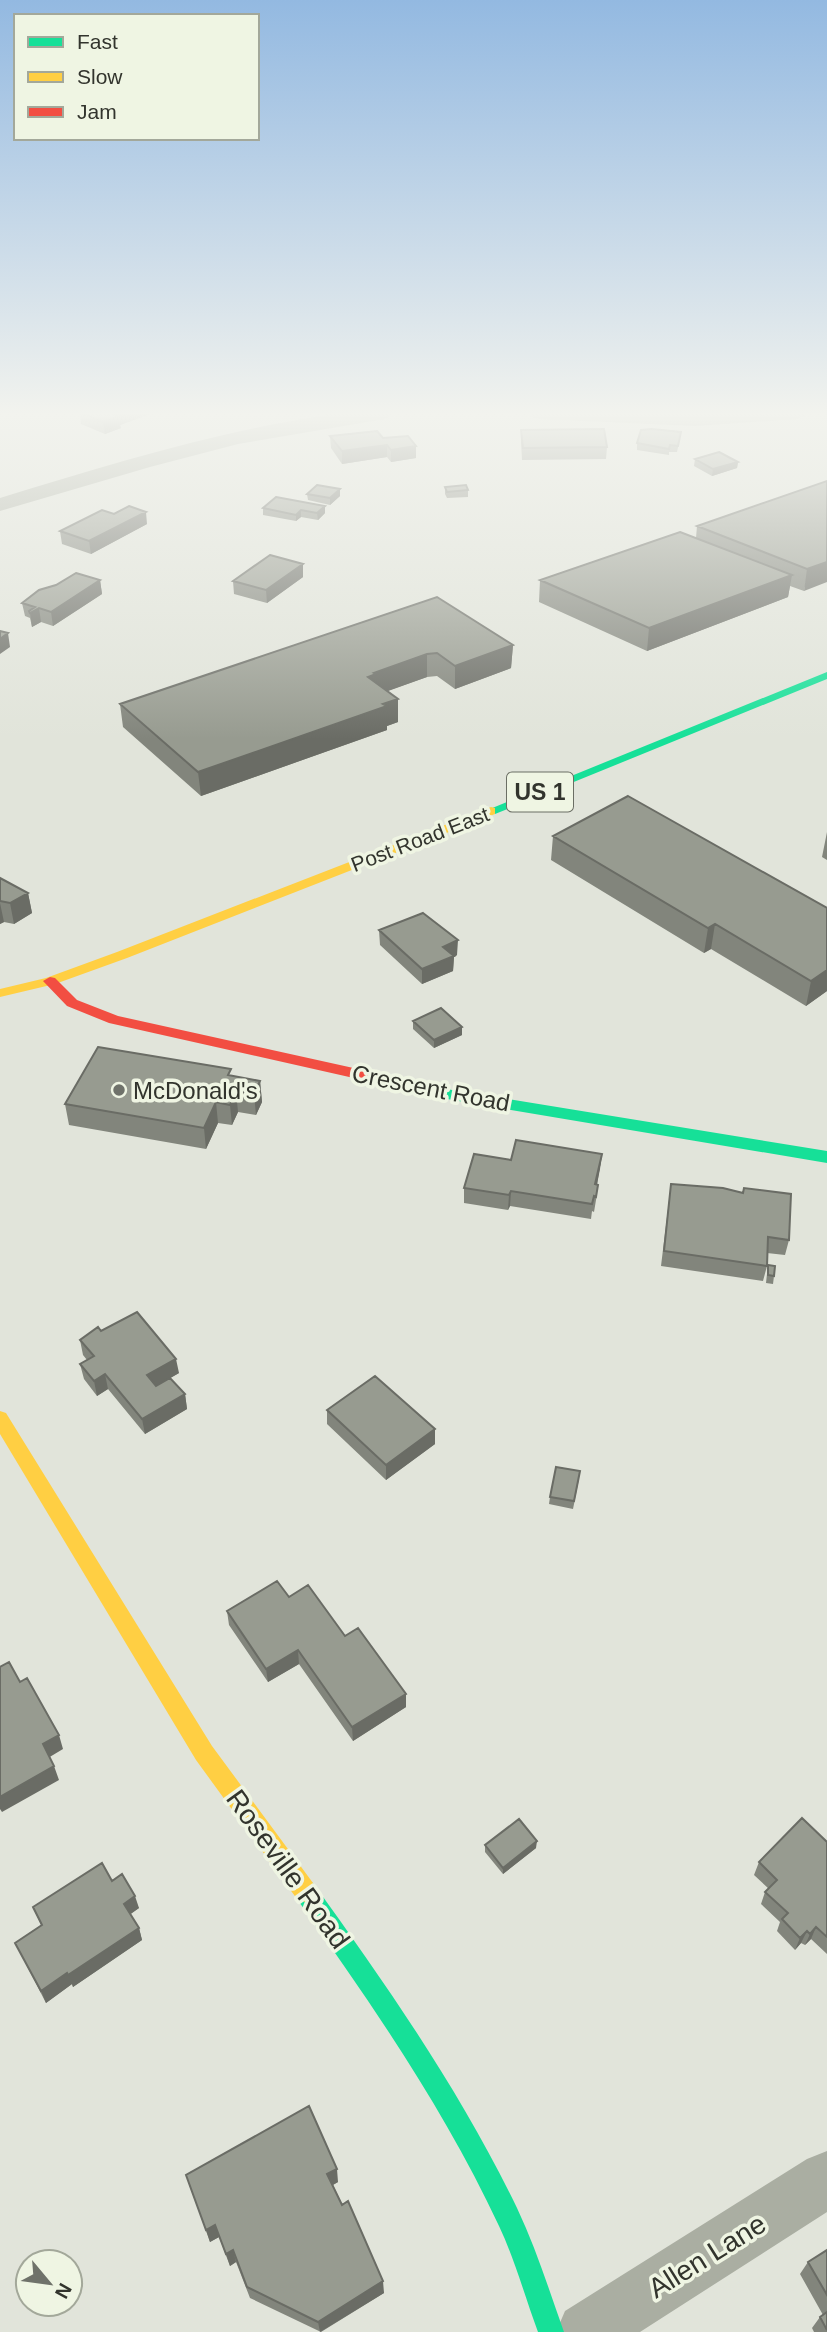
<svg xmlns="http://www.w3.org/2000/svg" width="827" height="2332" font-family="Arial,sans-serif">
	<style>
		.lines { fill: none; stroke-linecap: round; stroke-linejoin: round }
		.street { fill: #aaaea2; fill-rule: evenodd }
		.fast { fill: #16e098; fill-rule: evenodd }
		.slow { fill: #ffcf43; fill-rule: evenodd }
		.jam { fill: #f24e42; fill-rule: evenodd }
		.wall { fill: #82857c }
		.shaded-wall { fill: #6a6c65 }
		.building { fill: #979b90; stroke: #6a6c65; stroke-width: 2 }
		.poi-dot { fill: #6f726a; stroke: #eff5e3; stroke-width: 2.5 }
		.labels { text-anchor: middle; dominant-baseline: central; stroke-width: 7; stroke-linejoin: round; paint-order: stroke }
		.far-street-label { font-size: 21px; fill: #32342d; stroke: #eff5e3 }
		.shield { fill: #eff5e3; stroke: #6b6e64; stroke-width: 2 }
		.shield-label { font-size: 23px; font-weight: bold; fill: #32342d }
		.street-label { font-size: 24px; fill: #32342d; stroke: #eff5e3 }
		.poi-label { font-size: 24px; fill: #32342d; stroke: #eff5e3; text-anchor: start }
		.near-street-label { font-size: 28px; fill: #32342d; stroke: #eff5e3 }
	</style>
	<rect width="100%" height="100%" fill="#e1e4da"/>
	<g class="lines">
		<!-- street -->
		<path class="street" d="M343 413H395L385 419 238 444 150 467 0 511V498C112 464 226 428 343 413Z
			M530 413H808L798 419 695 426 539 419 532 417Z
			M827 2151V2212L640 2332H556L565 2311 807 2159Z"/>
		<!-- fast -->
		<path class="fast" d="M827 672V679L495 814H487L485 811Z
			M367 1071 452 1090 827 1151V1163L452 1100 362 1080 360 1076 362 1072Z
			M305 1880 313 1883C388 1987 461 2092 517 2208 536 2248 549 2290 564 2332H538C525 2297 515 2260 499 2226 445 2110 371 2003 297 1899L294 1891 297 1883Z"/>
		<!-- slow -->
		<path class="slow" d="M491 807 495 808V814L127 958 55 984 0 997V989L46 978 117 952Z
			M0 1411 6 1413 212 1746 313 1883 316 1891 313 1899 305 1902 297 1899 196 1760 0 1434Z"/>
		<!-- jam -->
		<path class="jam" d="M50 977 55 978 77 1000 118 1016 367 1071 374 1076 367 1081 109 1023 67 1006 43 981Z"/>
	</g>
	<!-- wall -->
	<path class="wall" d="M80 413H153L120 425 121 428 105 434 81 424Z
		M521 430 607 447 606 459 522 460 521 442Z
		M330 436 383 438 416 446V458L391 462 387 457 342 464 331 448Z
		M680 438 677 452H669V455L637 450V443Z
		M695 459 738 462 737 468 712 476 694 466Z
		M827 481 804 591 790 586 788 597 647 651 539 602 540 580 696 538 697 526Z
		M445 487 468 490V497L447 498 445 494Z
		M307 494 340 496 330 505 308 500Z
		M325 506V513L318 520 301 517 296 521 263 515V508Z
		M147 524 91 554 62 544 60 531Z
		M303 564V577L267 603 234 594 233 581Z
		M100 580 102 594 53 626 41 622 32 627 30 618 25 616 22 603Z
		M437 597 513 645 511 668 455 689 437 676 427 677 387 691 398 722 387 726V730L201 796 123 727 120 704Z
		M827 832V860L822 857Z
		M553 836 827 908V991L806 1006 711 949 704 953 551 860Z
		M0 878 28 893 32 913 14 924 4 922 0 924Z
		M379 930 457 955 454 957 453 971 422 984 380 945Z
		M413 1021 462 1035 434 1048 413 1029Z
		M231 1076 260 1081 262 1102 256 1115 238 1112 232 1125 218 1123 206 1149 69 1125 65 1104Z
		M602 1154 597 1185H598L596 1200 594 1212 592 1211 591 1219 510 1206 508 1210 464 1203V1188L511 1160Z
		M671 1184 789 1240 785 1255 767 1253V1266L763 1281 661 1266Z
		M768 1265 774 1276 773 1284 766 1283Z
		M101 1331 179 1373 170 1378 185 1394 187 1409 145 1434 108 1389 97 1396 84 1379 80 1364 87 1360 83 1355 80 1340Z
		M327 1410 435 1444 386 1480 327 1424Z
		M579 1479 573 1509 549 1504 550 1497Z
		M289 1597 345 1636 406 1707 353 1741 299 1664 268 1682 229 1625 227 1611Z
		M827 1842V1954L811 1939 805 1945 801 1943 795 1950 777 1931 780 1922 761 1904 765 1892 769 1889 754 1875 759 1862Z
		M485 1845 536 1848 503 1874 485 1852Z
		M112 1881 139 1908 130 1914 139 1928 142 1940 73 1987 72 1984 46 2003 15 1943 41 1925 33 1907Z
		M186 2175 338 2182 333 2185 384 2293 321 2332 250 2298 236 2262 230 2266 219 2237 210 2242Z
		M827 2250V2332H814L812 2328 820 2317 823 2315 800 2274 808 2262Z"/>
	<!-- shaded-wall -->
	<path class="shaded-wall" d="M119 413H153L120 425 121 428 105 434 103 422Z
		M387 445V457L342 464V451Z
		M416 446V458L391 462V450Z
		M738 462 737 468 712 476 713 469Z
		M340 489V496L330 505V498Z
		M325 506V513L318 520 317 513Z
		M301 510V517L296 521V515Z
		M146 512 147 524 91 554 89 541Z
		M827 562V582L804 591 807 569Z
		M303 564V577L267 603 266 590Z
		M792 575 788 597 647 651 649 628Z
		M100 580 102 594 53 626 51 612Z
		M39 608 41 622 32 627 30 613Z
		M8 633 10 647 0 654V639Z
		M513 645 511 668 455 689V666Z
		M427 654V677L377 695 368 677 374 673Z
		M398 699V722L387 726V730L201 796 198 772Z
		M28 893 32 913 14 924 10 903Z
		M0 903 4 922 0 924Z
		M715 924 711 949 704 953 708 928Z
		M458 940 457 955 454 957 453 971 422 984V969L443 947Z
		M827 970V991L806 1006 811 981Z
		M462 1027V1035L434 1048V1040Z
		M260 1081 262 1102 256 1115 254 1094Z
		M236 1091 238 1112 232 1125 230 1105Z
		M216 1102 218 1123 206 1149 204 1128Z
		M602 1154 600 1169 594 1199 595 1184Z
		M511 1191 510 1206 508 1210 509 1195Z
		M176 1359 179 1373 150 1390 147 1375Z
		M105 1374 108 1389 97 1396 94 1381Z
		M185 1394 187 1409 145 1434 142 1419Z
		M435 1429V1444L386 1480V1465Z
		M298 1650 299 1664 268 1682 266 1669Z
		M406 1694V1707L353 1741 352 1727Z
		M59 1735 63 1749 48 1758 43 1744Z
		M54 1766 59 1780 2 1812 0 1809V1797Z
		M537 1841 536 1848 503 1874V1868Z
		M135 1896 139 1908 128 1916 124 1904Z
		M816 1927 811 1939 805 1945 810 1934Z
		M139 1928 142 1940 73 1987 72 1984 46 2003 41 1991 67 1973Z
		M807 1931 801 1943 795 1950 800 1938Z
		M337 2169 338 2182 329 2187 327 2174Z
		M215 2225 219 2237 210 2242 206 2230Z
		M233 2250 236 2262 230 2266 226 2254Z
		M383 2281 384 2293 320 2332 318 2322Z"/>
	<!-- building -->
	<path class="building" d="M82 413H119L116 414 119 416 103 422Z
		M604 429 607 447 523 448 521 430Z
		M651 429 681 432 678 446 670 445 669 449 637 443 641 430Z
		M377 431 383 438 408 436 416 446 391 450 387 445 342 451 330 436Z
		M719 452 738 462 713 469 695 459Z
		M827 481V562L807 569 697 526Z
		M317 485 340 489 330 498 307 494Z
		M466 485 468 490 447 492 445 487Z
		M276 497 325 506 317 513 301 510 296 515 263 508Z
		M129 506 146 512 89 541 60 531 102 510 114 514Z
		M680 532 792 575 649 628 540 580Z
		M270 555 303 564 266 590 233 581Z
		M76 573 100 580 51 612 39 608 30 613 29 611 35 607 22 603 39 590 56 585Z
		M437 597 513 645 455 666 437 653 427 654 374 673 376 674 368 677 398 699 383 704 387 706 198 772 120 704Z
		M0 631 8 633 0 639Z
		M628 796 827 908V970L811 981 715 924 708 928 553 836Z
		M0 878 28 893 10 903 0 901Z
		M423 913 458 940 443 947 454 956 422 969 379 930Z
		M441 1008 462 1027 434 1040 413 1021Z
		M98 1047 231 1069 228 1075 260 1081 254 1094 236 1091 230 1105 216 1102 204 1128 65 1104Z
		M516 1140 602 1154 595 1184 598 1185 596 1197 594 1196 592 1204 511 1191 509 1195 464 1188 474 1154 511 1160Z
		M671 1184 723 1188 743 1193 744 1188 791 1194 789 1240 768 1237 767 1266 664 1251Z
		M768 1265 775 1266 774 1276 768 1275Z
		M137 1312 176 1359 147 1375 156 1386 170 1378 185 1394 142 1419 105 1374 94 1381 80 1364 94 1356 80 1340 98 1327 101 1331Z
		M375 1376 435 1429 386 1465 327 1410Z
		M556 1467 580 1471 574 1501 550 1497Z
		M277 1581 289 1597 308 1585 345 1636 358 1628 406 1694 352 1727 298 1650 266 1669 227 1611Z
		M9 1662 20 1682 27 1678 59 1735 43 1744 54 1766 0 1797V1667Z
		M802 1818 827 1842V1937L816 1927 810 1934 807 1931 800 1938 782 1919 788 1913 765 1892 777 1880 759 1862Z
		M519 1819 537 1841 503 1868 485 1845Z
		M102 1863 112 1881 122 1874 135 1896 124 1904 139 1928 68 1975 67 1973 41 1991 15 1943 42 1925 33 1907Z
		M309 2106 337 2169 327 2174 342 2205 348 2201 383 2281 318 2322 247 2287 233 2250 226 2254 215 2225 206 2230 186 2175Z
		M827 2250V2295L808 2262Z
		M827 2312V2330L820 2317Z"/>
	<!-- sky -->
	<linearGradient id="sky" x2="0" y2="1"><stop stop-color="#93b9e1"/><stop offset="0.56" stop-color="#f2f3ee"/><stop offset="1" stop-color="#f2f3ee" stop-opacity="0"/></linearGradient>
	<rect width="827" height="739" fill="url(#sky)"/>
	<!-- markers -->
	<circle class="poi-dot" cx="119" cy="1090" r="7"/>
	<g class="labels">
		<!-- far-street labels -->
		<g class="far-street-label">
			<text transform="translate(420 839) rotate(-21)">Post Road East</text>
		</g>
		<!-- shield labels -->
		<rect class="shield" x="507" y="772.5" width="66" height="39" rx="5"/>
		<g class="shield-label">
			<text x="540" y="792">US 1</text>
		</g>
		<!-- street labels -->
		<g class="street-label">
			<text transform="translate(431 1088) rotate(11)">Crescent Road</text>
		</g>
		<!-- poi labels -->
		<g class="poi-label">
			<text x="133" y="1090">McDonald's</text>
		</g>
		<!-- near-street labels -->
		<g class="near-street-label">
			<text transform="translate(288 1869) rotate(54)">Roseville Road</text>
			<text transform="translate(707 2256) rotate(-32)">Allen Lane</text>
		</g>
	</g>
	<!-- legend -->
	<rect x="14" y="14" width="245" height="126" fill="#eff5e3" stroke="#a3a89a" stroke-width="2"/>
	<rect x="28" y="37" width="35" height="10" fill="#16e098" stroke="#a3a89a" stroke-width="2"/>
	<text x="77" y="49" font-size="21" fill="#32342d">Fast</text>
	<rect x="28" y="72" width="35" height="10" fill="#ffcf43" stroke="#a3a89a" stroke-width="2"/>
	<text x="77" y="84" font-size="21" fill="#32342d">Slow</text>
	<rect x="28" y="107" width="35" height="10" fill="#f24e42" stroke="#a3a89a" stroke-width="2"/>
	<text x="77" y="119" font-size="21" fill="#32342d">Jam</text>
	<!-- north arrow -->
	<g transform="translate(49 2283) rotate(119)"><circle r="33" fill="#eff5e3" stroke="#a3a89a" stroke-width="2"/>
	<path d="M0-5L12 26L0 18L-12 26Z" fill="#6f726a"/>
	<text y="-10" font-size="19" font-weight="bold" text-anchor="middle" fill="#32342d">N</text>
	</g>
</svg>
